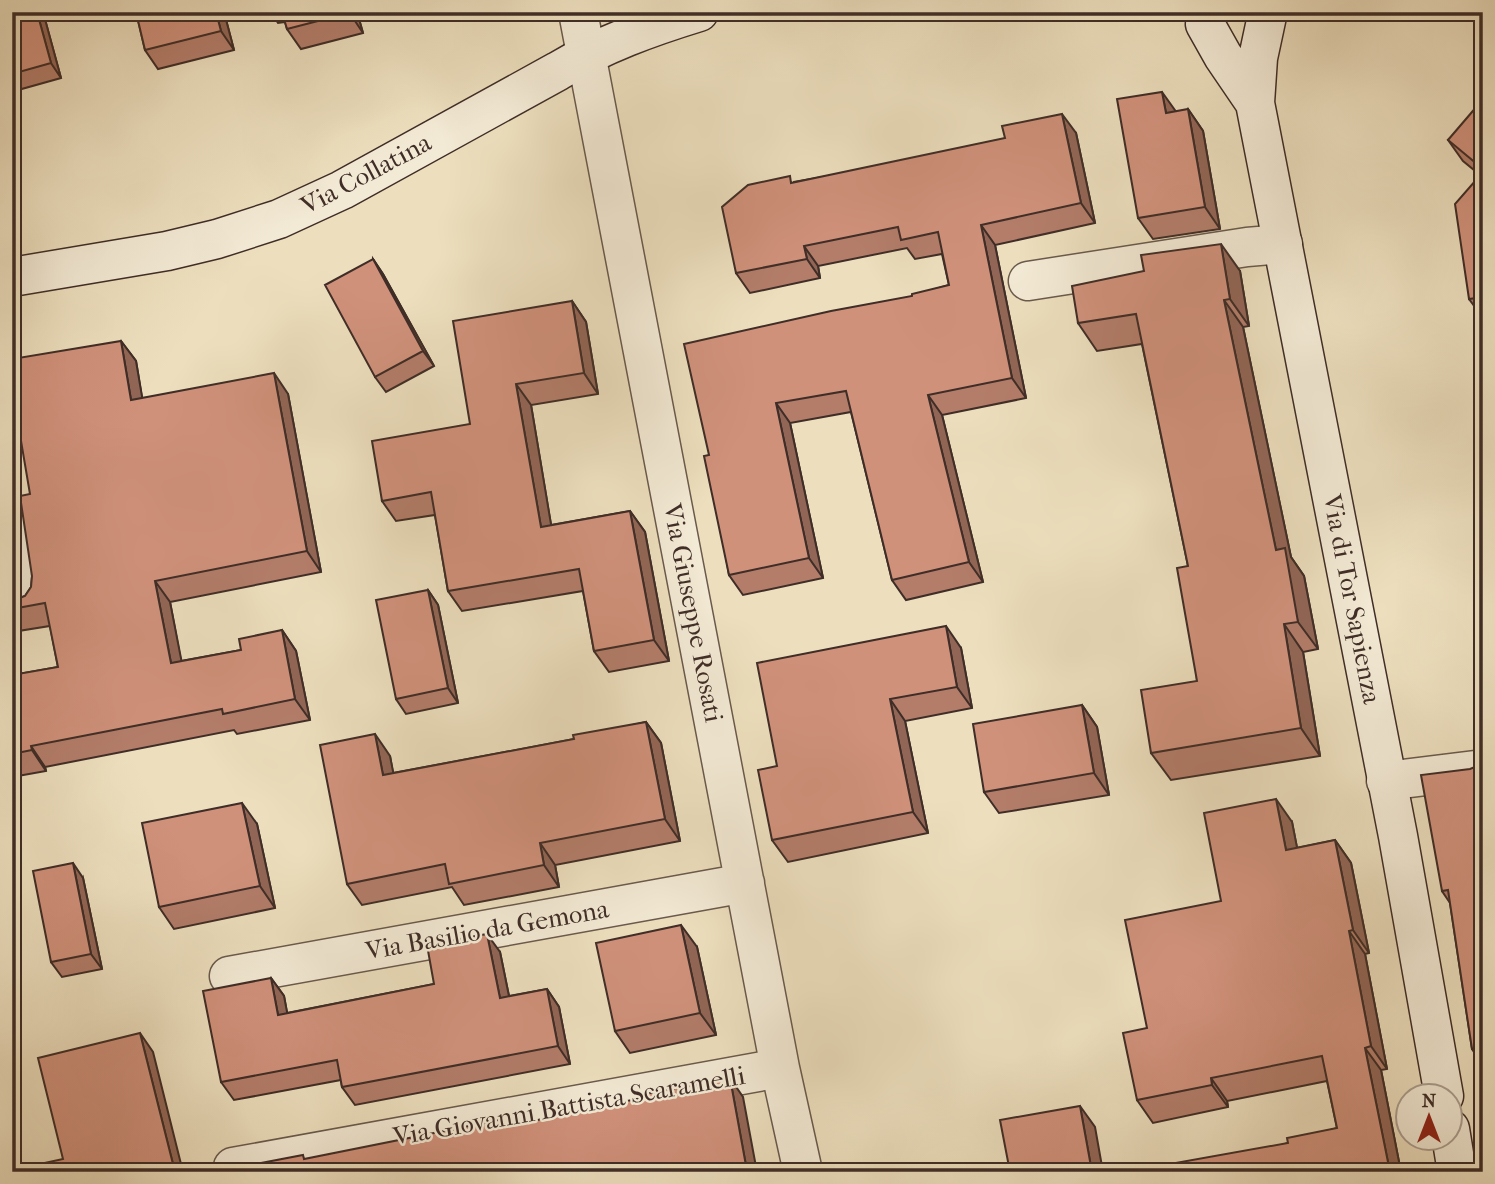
<svg xmlns="http://www.w3.org/2000/svg" width="1495" height="1184" font-family="'IM FELL French Canon',serif">
	<style>
		.lines { fill: none; stroke-linecap: round; stroke-linejoin: round }
		.street-casing { stroke: #6a5a4d; stroke-width: 41 }
		.secondary-casing { stroke: #3f2d27; stroke-width: 41 }
		.street { stroke: #f3ead5; stroke-width: 38 }
		.secondary { stroke: #f3ead5; stroke-width: 38 }
		.wall { fill: #b37d6a; stroke: #3f2d27; stroke-width: 2 }
		.shaded-wall { fill: #926656; stroke: #3f2d27; stroke-width: 2 }
		.building { fill: #d0917b; stroke: #3f2d27; stroke-width: 2 }
		.labels { text-anchor: middle; dominant-baseline: central; stroke-width: 5; stroke-linejoin: round; paint-order: stroke }
		.street-label { font-size: 26px; fill: #3f2d27; stroke: #f3ead5 }
	</style>
	<rect width="100%" height="100%" fill="#eddfbe"/>
	<filter id="stains"><feTurbulence type="fractalNoise" baseFrequency=".00286" numOctaves="4"/><feColorMatrix values="0 0 0 0 .2 0 0 0 0 .09 0 0 0 0 .02 0 0 0 .5 -.17"/></filter>
	<radialGradient id="worn" r=".72"><stop offset=".6" stop-color="#630" stop-opacity="0"/><stop offset="1" stop-color="#630" stop-opacity=".3"/></radialGradient>
	<g class="lines">
		<defs>
			<path id="street" d="M578 12 780 1068 803 1172
				M1028 281 1247 247 1283 244
				M12 518 25 600
				M1386 781 1483 769
				M229 976 745 883
				M233 1167 780 1068"/>
			<path id="secondary" d="M1267 16 1258 58 1255 103 1398 836 1444 1096
				M1205 24 1223 56 1255 103
				M12 277 167 251 217 239 279 219 342 190 558 71C603 44 650 27 699 12
				M1450 1129 1457 1172"/>
		</defs>
		<!-- street casing -->
		<use href="#street" class="street-casing"/>
		<!-- secondary casing -->
		<use href="#secondary" class="secondary-casing"/>
		<!-- street -->
		<use href="#street" class="street"/>
		<!-- secondary -->
		<use href="#secondary" class="secondary"/>
	</g>
	<!-- wall -->
	<path class="wall" d="M12 12H43L61 78 18 90 12 82Z
		M136 12H224L234 50 158 69 145 50Z
		M271 12H357L363 33 301 49 287 29 285 22 278 23Z
		M1188 109 1203 131 1220 229 1153 239 1138 218Z
		M1483 109V318L1469 299 1480 175 1463 161 1448 140Z
		M1076 133 1095 223 995 245 1026 398 942 415 983 582 906 600 892 580 851 412 790 423 823 578 743 595 729 575 709 455 912 296 949 285 942 254 915 259 907 248 818 266 820 278 750 293 736 273 794 182Z
		M373 259 383 274 434 366 386 392 375 377Z
		M1144 271H1240L1249 326 1243 327 1291 557 1304 576 1318 649 1303 652 1320 756 1171 780 1151 753 1197 681 1188 566 1142 344 1097 351 1078 323Z
		M572 301 586 322 598 394 531 405 551 525 630 511 645 532 669 661 609 672 594 651 583 591 462 611 448 591 435 515 396 521 382 501 470 424Z
		M121 341 136 361 142 398 288 394 321 572 170 602 181 661 241 650 282 630 296 651 310 720 237 734 234 730 45 767 46 771 12 777V675L58 667 50 626 12 632V601L25 596 31 587 32 576 30 494Z
		M428 590 438 605 458 703 406 714 396 699Z
		M961 648 972 708 905 721 928 833 788 862 772 840 777 766Z
		M1082 705 1097 727 1109 795 999 813 984 792Z
		M646 722 661 743 680 841 555 865 559 887 464 905 452 887 362 905 347 884 390 756 393 773 574 739Z
		M1483 762V1065L1472 1049 1450 903 1442 891 1480 765Z
		M1292 822 1297 848 1335 840 1351 863 1369 953 1365 954 1387 1069 1381 1070 1401 1172 1288 1143 1337 1128 1327 1081 1227 1101 1228 1107 1153 1123 1137 1100 1147 1028 1221 901Z
		M257 824 275 908 174 929 159 907Z
		M83 878 102 969 62 977 51 962Z
		M697 947 716 1035 630 1053 615 1031Z
		M500 952 509 996 547 989 559 1007 570 1064 355 1105 342 1087 341 1080 234 1100 221 1082 271 978 284 996 287 1013 434 984Z"/>
	<!-- shaded-wall -->
	<path class="shaded-wall" d="M37 12H43L61 78 51 63Z
		M216 12H224L234 50 221 31Z
		M349 12H357L363 33Z
		M1162 92 1177 113H1166Z
		M1188 109 1203 131 1220 229 1205 207Z
		M1062 114 1076 133 1095 223 1081 203Z
		M981 225 995 245 1026 398 1012 378Z
		M1221 244 1240 271 1249 326 1230 299Z
		M804 246 818 266 820 278 807 259Z
		M373 259 383 274 434 366 423 351Z
		M1224 300 1243 327 1291 557 1304 576 1318 649 1298 622 1276 550Z
		M572 301 586 322 598 394 584 373Z
		M121 341 136 361 146 420 131 400Z
		M274 373 288 394 321 572 307 551Z
		M516 384 531 405 555 548 541 527Z
		M928 395 942 415 983 582 969 562Z
		M776 403 790 423 823 578 809 558Z
		M630 511 645 532 669 661 654 640Z
		M155 581 170 602 186 684 171 663Z
		M428 590 438 605 458 703 448 688Z
		M1284 624 1303 652 1320 756 1301 728Z
		M946 626 961 648 972 708 957 687Z
		M282 630 296 651 310 720 295 699Z
		M890 699 905 721 928 833 913 812Z
		M1082 705 1097 727 1109 795 1094 773Z
		M646 722 661 743 680 841 665 819Z
		M375 734 390 756 398 797 383 775Z
		M31 746 45 767 46 771 32 750Z
		M1276 799 1292 822 1302 873 1286 850Z
		M242 803 257 824 275 908 260 886Z
		M1335 840 1351 863 1369 953 1353 930Z
		M540 843 555 865 559 887 544 865Z
		M73 863 83 878 102 969 91 954Z
		M681 925 697 947 716 1035 700 1013Z
		M1349 931 1365 954 1387 1069 1371 1046Z
		M487 934 500 952 513 1016 500 998Z
		M271 978 284 996 291 1033 278 1015Z
		M547 989 559 1007 570 1064 558 1046Z
		M140 1033 153 1052 183 1172H175Z
		M1365 1048 1381 1070 1401 1172H1390Z
		M730 1078 743 1097 757 1172 747 1171Z
		M1211 1078 1227 1101 1228 1107 1212 1085Z
		M1080 1106 1095 1127 1103 1172H1092Z"/>
	<!-- building -->
	<path class="building" d="M12 12H37L51 63 12 74Z
		M136 12H216L221 31 145 50Z
		M282 12H349V13L287 29Z
		M1162 92 1166 113 1188 109 1205 207 1138 218 1117 99Z
		M1478 105 1483 109V169L1448 140Z
		M1062 114 1081 203 981 225 1012 378 928 395 969 562 892 580 846 391 776 403 809 558 729 575 704 456 709 455 684 344 831 311 912 296V294L949 285 938 232 901 240 898 227 804 246 807 259 736 273 722 207 748 185 790 176 791 183 1005 138 1002 126Z
		M1483 172V297L1469 299 1455 204Z
		M1221 244 1230 299 1224 300 1276 550 1285 548 1298 622 1284 624 1301 728 1151 753 1141 690 1197 681 1177 568 1188 566 1136 314 1078 323 1072 286 1144 271 1141 255Z
		M373 259 423 351 375 377 325 285Z
		M572 301 584 373 516 384 541 527 630 511 654 640 594 651 579 569 448 591 431 492 382 501 372 441 470 424 453 321Z
		M121 341 131 400 274 373 307 551 155 581 171 663 241 650 239 639 282 630 295 699 223 714 222 709 31 746 32 750 12 754V675L58 667 45 603 12 609V601L25 596 31 587 32 576 20 496 30 494 12 388V359Z
		M428 590 448 688 396 699 376 600Z
		M946 626 957 687 890 699 913 812 772 840 758 770 777 766 757 663Z
		M1082 705 1094 773 984 792 973 724Z
		M646 722 665 819 540 843 544 865 449 884 445 864 347 884 320 745 375 734 383 775 574 739 573 735Z
		M1483 762V1048L1472 1049 1448 890 1442 891 1421 775 1470 769 1480 765Z
		M1276 799 1286 850 1335 840 1353 930 1349 931 1371 1046 1365 1048 1390 1172H1154L1153 1167 1288 1143 1287 1138 1337 1128 1322 1056 1211 1078 1212 1085 1137 1100 1123 1033 1147 1028 1125 920 1221 901 1204 813Z
		M242 803 260 886 159 907 142 823Z
		M73 863 91 954 51 962 33 871Z
		M681 925 700 1013 615 1031 596 943Z
		M487 934 500 998 547 989 558 1046 342 1087 337 1060 221 1082 203 991 271 978 278 1015 434 984 427 945Z
		M140 1033 175 1172H12V1170L63 1159 38 1058Z
		M730 1078 747 1171 222 1172 261 1163 303 1155 304 1159 499 1120 500 1128 646 1097 645 1094Z
		M1080 1106 1092 1172H1010L1000 1120Z"/>
	<g class="labels">
		<!-- street labels -->
		<g class="street-label">
			<text transform="translate(366 174) rotate(-28)">Via Collatina</text>
			<text transform="translate(1352 599) rotate(79)">Via di Tor Sapienza</text>
			<text transform="translate(693 613) rotate(79)">Via Giuseppe Rosati</text>
			<text transform="translate(487 930) rotate(-10)">Via Basilio da Gemona</text>
			<text transform="translate(569 1106) rotate(-10)">Via Giovanni Battista Scaramelli</text>
		</g>
	</g>
	<!-- margin -->
	<rect width="1495" height="1184" fill="none" stroke="#eddfbe" stroke-width="42"/>
	<rect x="14" y="14" width="1467" height="1156" fill="none" stroke="#3f2d27" stroke-width="3.5"/>
	<rect x="21" y="21" width="1453" height="1142" fill="none" stroke="#3f2d27" stroke-width="2"/>
	<!-- north arrow -->
	<g transform="translate(1429 1117)"><circle r="33" fill="#f3ead5" stroke="#ab9e8f" stroke-width="2"/>
	<path d="M0-5L12 26L0 18L-12 26Z" fill="#8f2418"/>
	<text y="-10" font-size="19" font-weight="bold" text-anchor="middle" fill="#3f2d27">N</text>
	</g>
	<rect width="100%" height="100%" filter="url(#stains)"/>
	<rect width="100%" height="100%" fill="url(#worn)"/>
</svg>
